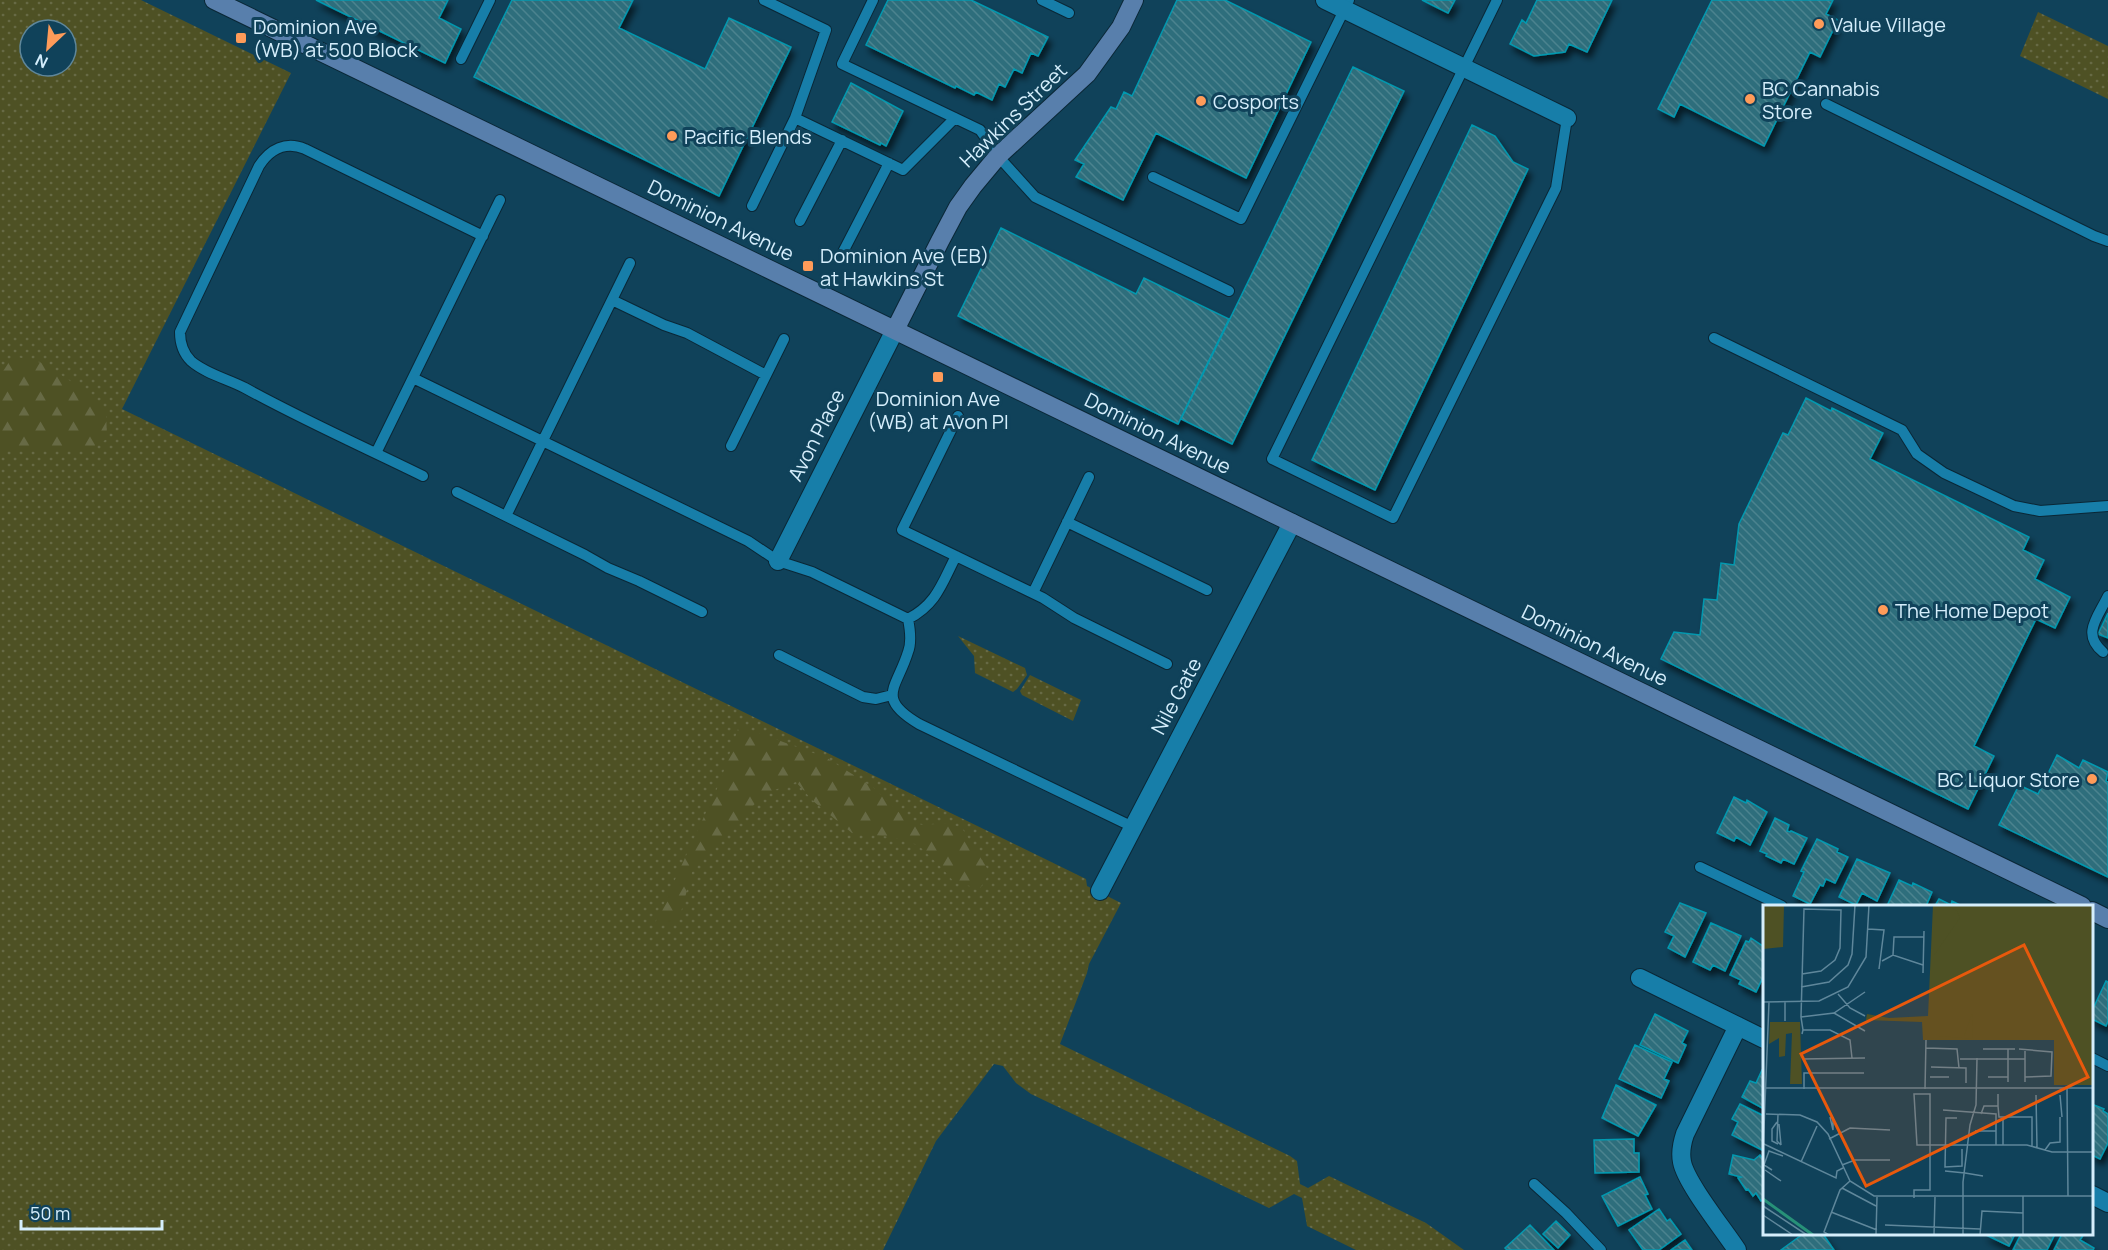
<svg xmlns="http://www.w3.org/2000/svg" width="2108" height="1250" font-family="Manrope,sans-serif">
	<style>
		.grass { fill: url(#grass-dots); fill-rule: evenodd }
		.forest { fill: url(#forest-firs) }
		.building { fill: url(#building-back-hatch); stroke: #0699b0; stroke-width: 1.5; filter: url(#shadow) }
		.lines { fill: none; stroke-linecap: round; stroke-linejoin: round }
		.lane-casing { stroke: #0a2736; stroke-width: 12 }
		.street-casing { stroke: #0a2736; stroke-width: 20 }
		.secondary-casing { stroke: #0a2736; stroke-width: 20 }
		.lane { stroke: #177ea9; stroke-width: 10 }
		.street { stroke: #177ea9; stroke-width: 18 }
		.secondary { stroke: #587fac; stroke-width: 18 }
		.poi-dot { fill: #fe9b59; stroke: #10425a; stroke-width: 2 }
		.labels { text-anchor: middle; dominant-baseline: central; stroke-width: 6; stroke-linejoin: round; paint-order: stroke }
		.poi-label { font-size: 20px; fill: #d5eefc; stroke: #10425a; text-anchor: start }
		.street-label { font-size: 20px; fill: #d5eefc; stroke: #10425a }
		.inset-river { fill: none; stroke: #279178; stroke-width: 3 }
		.inset-road { fill: none; stroke: #5f879b; stroke-width: 1.5 }
		.view { fill: #e8590c; fill-opacity: 0.15; stroke: #e8590c; stroke-width: 3 }
		.inset-edge { fill: none; stroke: #d5eefc; stroke-width: 3 }
	</style>
	<defs>
		<pattern id="grass-dots" width="8" height="8" patternUnits="userSpaceOnUse" patternTransform="scale(1.5)"><rect width="8" height="8" fill="#4e5124"/><path d="M2 2h.1M6 6h.1" fill="none" stroke="#676a45" stroke-width="1.8" stroke-linecap="round"/></pattern>
		<pattern id="forest-firs" width="22" height="20" patternUnits="userSpaceOnUse" patternTransform="scale(1.5)"><rect width="22" height="20" fill="#4e5124"/><path d="M5 1l3.5 6h-7zM16 11l3.5 6h-7z" fill="#676a45"/></pattern>
		<pattern id="building-back-hatch" width="6" height="6" patternUnits="userSpaceOnUse" patternTransform="scale(1.5)"><rect width="6" height="6" fill="#2e6e7b"/><path d="M-1 5l2 2M0 0l6 6M5-1l2 2" fill="none" stroke="#4b838f"/></pattern>
		<filter id="shadow"><feDropShadow dx="3.5" dy="6" stdDeviation="3" flood-color="#0009"/></filter>
	</defs>
	<rect width="100%" height="100%" fill="#10425a"/>
	<!-- grass -->
	<path class="grass" d="M0 0H141L291 73 122 409 1086 879 1087 886 1121 903 1089 964 1087 973 1060 1044 1290 1156 1297 1161 1300 1184 1308 1188 1329 1176 1426 1223 1464 1250H1356L1307 1226 1302 1198 1294 1194 1269 1208 1031 1094 1016 1083 1003 1066 994 1064 936 1141 883 1250H0ZM30 30H66V66H30Z
		M2038 12 2108 46V99L2020 56Z
		M958 636 1025 668 1027 675 1017 689 1013 692 975 673 974 656Z
		M1030 675 1081 700 1073 721 1022 695 1020 691Z"/>
	<!-- forest -->
	<path class="forest" d="M13 356 42 363 83 389 106 410 107 439 89 449 0 450V376Z
		M739 726 827 758 874 788 908 821 923 825 948 823 962 828 990 873 980 888 955 883 941 867 918 845 892 837 852 833 813 801 796 782 764 794 692 872 678 923H655L720 782Z"/>
	<!-- building -->
	<path class="building" d="M316 0H448L439 18 461 29 445 63Z
		M512 0H633L619 28 705 69 729 18 791 47 719 196 474 77Z
		M888 0H971L1048 37 1038 56 1031 53 1022 73 1014 69 1005 87 999 84 992 100 976 92 974 95 956 86 955 88 866 45Z
		M1177 0H1225L1311 42 1246 178 1156 133 1123 200 1076 177 1084 164 1075 160 1111 107 1116 109 1124 92 1132 96Z
		M1422 0H1455L1448 13Z
		M1537 0H1612L1587 52 1569 44 1565 52 1534 56 1510 44 1522 20 1526 23Z
		M1712 0H1833L1826 14 1838 20 1820 57 1810 52 1764 146 1680 104 1674 117 1658 109Z
		M1353 67 1404 91 1232 444 1181 419Z
		M851 83 903 111 886 146 881 143 880 145 832 122Z
		M1472 125 1495 136 1513 162 1528 169 1375 490 1312 460Z
		M1001 228 1136 294 1144 278 1229 319 1178 424 958 316Z
		M1806 398 1831 411 1832 408 1883 433 1870 459 2029 537 2023 550 2044 560 2035 579 2070 597 2055 628 2036 619 1974 746 1994 756 1968 809 1661 659 1674 632 1700 635 1704 599 1717 600 1721 563 1734 565 1739 524 1783 433 1788 435Z
		M2108 613V638L2098 634Z
		M2057 755 2079 768 2083 760 2108 772 2106 781 2108 782V877L1999 825 2019 785 2038 794Z
		M1734 797 1746 803 1747 800 1767 812 1750 845 1736 837 1734 841 1717 833Z
		M1775 818 1789 825 1787 831 1790 832 1791 831 1807 838 1794 864 1783 859 1781 863 1766 856 1767 854 1760 851Z
		M1817 839 1838 849 1837 852 1848 857 1835 883 1826 879 1823 886 1820 885 1810 904 1793 896 1804 872 1801 871Z
		M1857 859 1890 873 1877 901 1862 893 1856 905 1839 897Z
		M1899 880 1912 886 1913 883 1932 892 1926 906H1887Z
		M1939 899 1951 905 1952 901 1962 906H1935Z
		M1680 903 1706 913 1685 957 1668 948 1674 936 1665 932Z
		M1711 923 1741 936 1725 971 1713 965 1710 970 1693 962Z
		M1751 938 1764 947V975L1756 992 1739 984 1741 980 1730 975 1746 941 1749 942Z
		M2106 981 2108 982V1021L2106 1026 2092 1019V1011Z
		M1655 1014 1688 1031 1682 1043 1686 1045 1678 1063 1640 1045Z
		M1635 1045 1672 1062 1664 1079 1669 1081 1661 1098 1619 1079Z
		M1762 1070 1764 1071V1109L1742 1097 1750 1081 1756 1083Z
		M1616 1085 1656 1105 1638 1136 1602 1118Z
		M1740 1104 1764 1116V1146L1762 1150 1732 1135 1738 1122 1732 1119Z
		M2094 1105 2104 1109 2103 1111 2108 1114V1143L2100 1159 2092 1155V1107Z
		M1634 1139V1153H1639V1172L1595 1173 1594 1140Z
		M1733 1155 1754 1160 1760 1155 1763 1159 1764 1158V1199L1761 1201 1756 1193 1753 1196 1748 1189 1746 1190 1738 1178 1741 1177 1729 1174Z
		M1640 1177 1648 1194 1645 1195 1652 1209 1618 1226 1602 1196Z
		M1659 1209 1667 1221 1670 1219 1681 1234 1659 1250H1643L1629 1230Z
		M1556 1221 1570 1235 1558 1248 1543 1234Z
		M1530 1225 1554 1250H1507L1505 1248Z
		M1803 1234H1823L1834 1250H1781Z
		M1984 1234H2015L2009 1246Z
		M2021 1234H2055L2047 1250H2013Z
		M2062 1234H2084L2080 1240 2094 1248 2093 1250H2054Z
		M1685 1240 1692 1250H1671Z"/>
	<g class="lines">
		<defs>
			<path id="lane" d="M764 0 826 30 795 118
				M873 0 842 64 980 130 998 156 1035 197 1229 291
				M1042 0 1069 13
				M1497 0 1272 459 1393 518 1556 188 1567 118
				M461 59 490 0
				M1826 104 2094 236 2108 241
				M1153 177 1241 219 1349 0
				M752 206 795 118 903 170 955 118
				M800 221 842 140
				M843 252 889 163
				M612 300 664 325 687 333 766 375
				M1714 338 1902 430 1917 454 1944 473 2014 506 2040 511 2108 506
				M413 378 748 541 778 561 812 572 908 619
				M958 416 902 530 1043 598 1074 618 1167 664
				M731 446 784 339
				M376 453 500 200
				M423 476C364 447 303 420 245 388 228 379 206 374 191 361 183 353 180 343 180 332L259 166C270 149 286 141 305 149L483 236
				M457 492 585 555 608 568 639 581 702 612
				M506 516 630 263
				M1067 522 1207 590
				M1033 593 1089 477
				M908 619C910 629 912 642 908 652 897 688 875 698 919 724L1133 827
				M908 619C937 604 942 583 956 556
				M2103 652C2081 634 2098 617 2108 596
				M779 655 863 697 876 699 892 695
				M1700 867 1782 906
				M2092 1058 2108 1066
				M1534 1184 1566 1213 1601 1250"/>
			<path id="street" d="M1325 0 1567 118
				M778 561 895 330
				M1100 891 1292 523
				M1640 978 1764 1039
				M2092 1195 2108 1203
				M1737 1250C1724 1230 1686 1183 1682 1162 1680 1152 1682 1143 1685 1134L1738 1026"/>
			<path id="secondary" d="M214 0 2082 906
				M895 330 940 241 958 207 973 186 998 156 1087 74 1121 27 1134 0
				M2092 911 2108 919"/>
		</defs>
		<!-- lane casing -->
		<use href="#lane" class="lane-casing"/>
		<!-- street casing -->
		<use href="#street" class="street-casing"/>
		<!-- secondary casing -->
		<use href="#secondary" class="secondary-casing"/>
		<!-- lane -->
		<use href="#lane" class="lane"/>
		<!-- street -->
		<use href="#street" class="street"/>
		<!-- secondary -->
		<use href="#secondary" class="secondary"/>
	</g>
	<!-- markers -->
	<g class="poi-dot">
		<circle cx="1819" cy="24" r="6"/>
		<rect x="235" y="32" width="12" height="12" rx="3"/>
		<circle cx="1750" cy="99" r="6"/>
		<circle cx="1201" cy="101" r="6"/>
		<circle cx="672" cy="136" r="6"/>
		<rect x="802" y="260" width="12" height="12" rx="3"/>
		<rect x="932" y="371" width="12" height="12" rx="3"/>
		<circle cx="1883" cy="610" r="6"/>
		<circle cx="2092" cy="779" r="6"/>
	</g>
	<g class="labels">
		<!-- poi labels -->
		<g class="poi-label">
			<text x="1831" y="24">Value Village</text>
			<text x="253" y="26">Dominion Ave<tspan x="253" dy="23">(WB) at 500 Block</tspan></text>
			<text x="1762" y="88">BC Cannabis<tspan x="1762" dy="23">Store</tspan></text>
			<text x="1213" y="101">Cosports</text>
			<text x="684" y="136">Pacific Blends</text>
			<text x="820" y="255">Dominion Ave (EB)<tspan x="820" dy="23">at Hawkins St</tspan></text>
			<text x="938" y="398" text-anchor="middle">Dominion Ave<tspan x="938" dy="23">(WB) at Avon Pl</tspan></text>
			<text x="1895" y="610">The Home Depot</text>
			<text x="2080" y="779" text-anchor="end">BC Liquor Store</text>
		</g>
		<!-- street labels -->
		<g class="street-label">
			<text transform="translate(1013 115) rotate(-44)">Hawkins Street</text>
			<text transform="translate(721 220) rotate(26)">Dominion Avenue</text>
			<text transform="translate(1158 433) rotate(26)">Dominion Avenue</text>
			<text transform="translate(816 435) rotate(-63)">Avon Place</text>
			<text transform="translate(1595 645) rotate(26)">Dominion Avenue</text>
			<text transform="translate(1176 696) rotate(-62)">Nile Gate</text>
		</g>
	</g>
	<!-- overview -->
	<g transform="translate(1763 905)">
		<rect width="330" height="330" fill="#10425a"/>
		<path d="M170 0H330V180H291V135H160L159 117 103 115 104 109 126 113 165 111Z" fill="#4e5124"/>
		<path d="M171 0H184L194 6 197 13 171 50ZM209 109 210 134 176 131H201ZM7 117H37L39 179H27L29 128 23 129 22 151 16 152V133L6 139Z" fill="#4e5124"/>
		<path d="M0 0H21L20 42 0 44Z" fill="#4e5124"/>
		<path class="inset-river" d="M0 294 50 330"/>
		<path class="inset-road" d="M105 24 121 25 116 64M130 50 131 32H161M119 56 130 50 160 60M160 68 161 26M38 82 66 77 85 60 89 49 92 0M75 89 87 103 102 111M0 97 56 96 85 82 103 52 106 0M71 108 102 126M38 112 71 108 102 87M22 116V97M40 125H67L87 135 89 153M39 129 40 125 38 112 41 4 78 5 77 43 72 55 58 66 39 69M163 143 194 144 196 163M220 144H252M256 144 289 147 288 171 262 172M39 154 102 153M197 154H262M168 162 203 163V178M167 172H186M225 172H245M245 177V144M262 177V144M3 183H330M304 183 305 291M41 184V168H101M162 184 163 135M273 190 274 242M297 190 299 212M235 201 236 212H269V241M180 205 233 209V240M3 209 37 210 54 217 65 229 87 276 111 291H330M15 209 14 236 18 240M218 209 221 201H235V189M67 212 70 225V212M194 213H183L182 262 199 261V244M14 217 9 224V236L15 239M16 219 18 240M212 226H233M66 234 87 223 127 225M1 239 73 273 74 266 80 263M240 240V215M282 245 287 238 297 237V212M0 249 6 97M38 257 54 221M79 260 92 255H127M2 265 18 276M9 265 1 260 6 246 20 251M182 266 202 268M202 268 220 271M79 283 113 301M260 291V330M151 293V285H167V189H151L154 240H264L289 247H330M0 301 44 330M68 307 114 325M0 310 30 330M122 320 217 324M66 330 61 327 77 285 87 276M113 330 114 292M171 330 172 292M200 330V277L207 220 213 200 214 153M217 330 219 306 260 308"/>
		<path class="view" d="M261 40 325 172 103 281 38 149Z"/>
		<rect width="330" height="330" class="inset-edge"/>
	</g>
	<!-- north arrow -->
	<g transform="translate(48 48) rotate(206)"><circle r="28" fill="#10425a" stroke="#5f879b" stroke-width="1.5"/>
	<path d="M0-4.5L10 22L0 15L-10 22Z" fill="#fe9b59"/>
	<text y="-9" font-size="16" font-weight="bold" text-anchor="middle" fill="#d5eefc">N</text>
	</g>
	<!-- scale -->
	<path d="M21 1220v9h141v-9" fill="none" stroke="#d5eefc" stroke-width="3"/>
	<text x="30" y="1220" font-size="18" fill="#d5eefc" stroke="#10425a" stroke-width="4.5" paint-order="stroke">50 m</text>
</svg>
